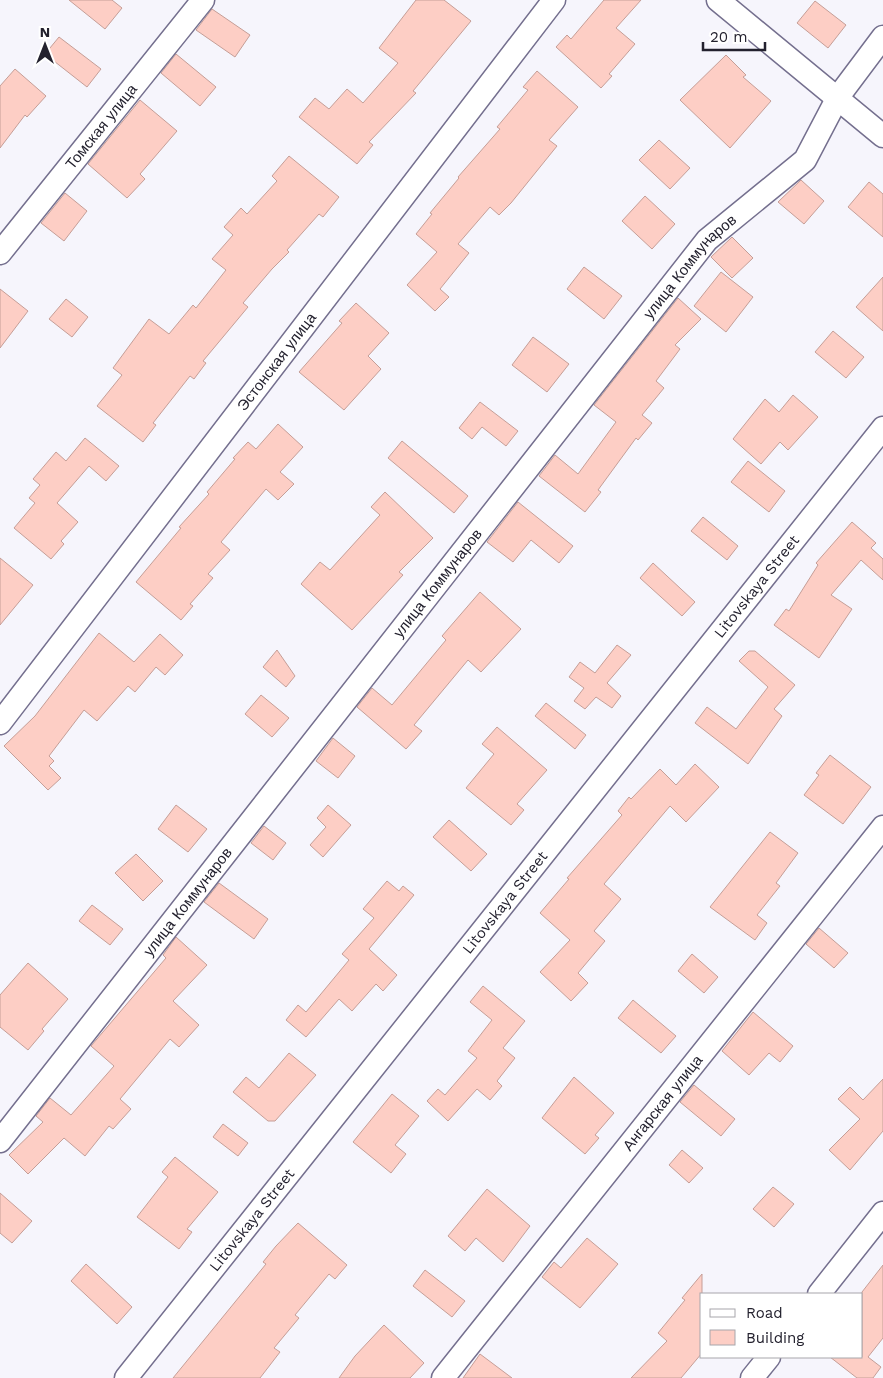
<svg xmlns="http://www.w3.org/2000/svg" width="883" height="1378" font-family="'Work Sans',sans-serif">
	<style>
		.building { fill: #fdcec5; stroke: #c59e97 }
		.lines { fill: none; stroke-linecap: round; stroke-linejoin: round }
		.minor-casing { stroke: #746f8e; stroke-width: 25 }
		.minor { stroke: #fff; stroke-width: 22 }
		.labels { text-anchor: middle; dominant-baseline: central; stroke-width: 4.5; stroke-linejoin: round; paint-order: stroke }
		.street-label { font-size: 15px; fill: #23212e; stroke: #fff }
	</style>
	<rect width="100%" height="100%" fill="#f6f5fc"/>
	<!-- building -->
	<path class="building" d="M69 0H112L122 8 105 29Z
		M416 0H444L471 21 413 91 416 93 369 142 373 145 357 164 299 117 315 98 329 109 347 89 363 103 398 63 379 48Z
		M604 0H641L616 28 635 44 609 74 612 76 601 88 556 47 567 35 571 39Z
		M815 1 846 25 828 48 797 23Z
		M212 9 250 35 235 57 196 30Z
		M59 37 101 69 87 87 45 54Z
		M176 54 216 87 200 106 161 73Z
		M726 55 746 75 743 77 771 101 730 148 680 100Z
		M15 69 46 96 27 117 25 115 0 148V86Z
		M537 71 578 107 549 140 557 146 511 203 499 215 490 207 458 244 469 253 440 289 449 297 435 311 407 285 437 252 416 234 432 214 430 213 459 178 458 177 500 129 497 127 528 90 523 87Z
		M140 100 177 131 140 174 145 179 127 198 88 164Z
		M659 140 690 168 670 189 639 160Z
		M289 156 339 197 323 217 319 214 287 250 289 252 272 269 243 303 248 307 203 361 206 363 194 379 190 376 153 423 156 425 143 442 97 406 122 375 113 368 149 319 169 334 193 305 196 308 226 270 212 259 233 235 224 227 241 208 247 214 277 181 272 176Z
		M801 180 824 201 804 224 778 202Z
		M869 182 883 194V237L848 207Z
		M65 193 87 211 64 241 41 223Z
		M645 196 675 224 652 249 622 221Z
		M732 237 753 258 732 278 711 257Z
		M584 267 622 296 604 319 567 289Z
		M721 272 753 297 726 332 694 306Z
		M883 277V331L856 307Z
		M0 289 28 311 0 348Z
		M678 298 701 319 675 345 680 349 656 381 664 388 642 415 652 423 638 440 636 438 598 490 601 492 585 512 539 476 555 455 578 474 616 422 594 405Z
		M66 299 88 317 72 337 49 319Z
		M356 303 389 333 368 356 381 369 344 410 299 372 342 323 339 321Z
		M833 331 864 357 846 378 815 352Z
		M533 337 569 364 547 392 512 365Z
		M793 395 818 417 788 450 780 442 761 464 733 439 765 399 779 412Z
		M480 402 518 431 506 446 482 427 472 439 459 428Z
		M278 424 303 447 280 472 294 484 278 500 266 489 221 542 230 550 208 574 213 578 190 604 193 606 181 620 136 582 181 528 179 527 209 494 207 492 235 459 233 458 248 442 256 449Z
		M85 438 119 466 106 481 89 466 57 503 78 522 61 541 64 544 51 559 14 528 35 503 29 498 40 485 33 479 56 452 66 461Z
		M402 441 468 496 454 513 388 458Z
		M748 461 785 491 769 512 731 482Z
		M385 492 433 538 399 572 403 575 352 630 301 584 320 562 330 570 380 515 371 507Z
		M518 502 573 546 559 563 531 540 513 562 487 542Z
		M703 517 738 546 727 560 691 531Z
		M852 522 876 543 871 548 883 559V580L861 560 831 595 852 609 819 658 774 625 786 609 789 611 818 565 816 563Z
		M0 558 33 585 0 625Z
		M653 563 695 602 682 616 640 578Z
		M480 592 521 629 481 672 468 660 414 725 422 731 406 749 357 707 372 688 392 705 446 640 442 636Z
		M99 633 134 662 160 634 183 655 165 675 156 667 135 692 128 686 97 721 84 710 49 756 54 761 49 766 61 778 48 790 4 746 35 716Z
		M617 645 631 655 607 683 621 696 612 708 596 697 585 709 574 701 584 688 569 677 580 662 595 673Z
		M277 650 295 676 286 687 263 667Z
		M749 651H755L795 685 774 709 782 716 748 764 695 723 707 707 736 729 768 687 739 661Z
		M261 695 289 718 272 737 245 714Z
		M546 703 586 735 575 749 535 716Z
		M497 727 547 770 517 804 524 810 511 825 466 788 494 754 482 744Z
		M333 738 355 756 338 778 316 761Z
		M830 755 871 787 843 824 804 795 819 775 816 773Z
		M695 764 719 787 686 822 670 806 604 884 621 899 594 931 605 941 578 973 588 983 571 1001 540 972 570 940 540 913 569 879 567 878 622 815 618 811 629 797 631 799 660 769 676 785Z
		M176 805 207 829 188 852 158 829Z
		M328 805 351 825 323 857 310 845 326 827 317 818Z
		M449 820 487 854 471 871 433 837Z
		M264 826 286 843 273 860 251 843Z
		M770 832 798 853 776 883 780 886 757 915 767 923 755 940 710 907Z
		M136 854 163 881 143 901 115 873Z
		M387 881 399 891 403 886 414 895 369 949 397 975 383 991 376 984 352 1011 339 999 306 1037 286 1020 298 1005 306 1012 349 960 342 954 374 918 363 909Z
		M219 883 268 919 254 939 204 902Z
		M92 905 123 929 110 945 79 921Z
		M819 928 848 953 834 968 806 944Z
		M176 937 207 965 173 1001 199 1025 179 1047 170 1039 120 1099 131 1109 113 1129 109 1126 85 1156 64 1138 28 1174 9 1155 43 1122 36 1116 50 1098 71 1115 114 1066 91 1046 166 958 163 955Z
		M692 954 718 977 704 993 678 971Z
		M28 963 68 999 42 1029 44 1031 28 1050 0 1027V995Z
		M483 986 525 1021 503 1048 515 1058 497 1081 502 1086 490 1100 477 1089 448 1121 427 1101 438 1089 445 1095 477 1058 468 1051 492 1020 470 1002Z
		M633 1000 676 1036 661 1053 618 1018Z
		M753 1012 793 1046 780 1062 769 1053 749 1075 722 1051Z
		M289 1053 316 1075 275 1121H268L233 1092 246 1077 259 1088Z
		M574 1077 614 1113 595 1135 599 1138 585 1154 542 1118Z
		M883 1079V1131L850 1170 829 1150 860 1119 838 1099 850 1087 863 1100Z
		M694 1085 735 1119 721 1136 680 1102Z
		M392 1094 419 1116 395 1145 406 1154 391 1173 353 1142Z
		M223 1124 248 1143 238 1156 213 1137Z
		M682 1150 703 1168 689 1183 669 1165Z
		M175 1157 218 1192 187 1229 192 1232 179 1249 137 1217 168 1177 162 1172Z
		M773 1187 794 1204 774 1227 753 1209Z
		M487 1189 530 1226 503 1262 476 1238 465 1251 448 1236Z
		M0 1193 32 1221 12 1243 0 1233Z
		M298 1223 347 1265 335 1279 329 1274 295 1315 299 1318 274 1348 280 1352 260 1378H173L266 1264 263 1262 276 1246Z
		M587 1238 618 1264 580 1308 542 1277 554 1262 561 1268Z
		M86 1264 132 1307 117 1324 71 1281Z
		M883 1265V1338L868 1357 881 1367 873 1378H857L830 1357H862V1292Z
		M425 1270 465 1301 452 1317 413 1286Z
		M702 1274V1353L681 1378H631L667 1341 658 1333 685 1300 682 1298Z
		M384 1325 424 1363 410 1378H339L355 1356Z
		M480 1354 512 1378H463Z"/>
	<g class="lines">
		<defs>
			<g id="minor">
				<path d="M718 0 883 136"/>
				<path id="s1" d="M0 253 203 0"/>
				<path id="s2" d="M0 723 554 0"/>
				<path id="s3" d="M0 1141 707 240 805 160 838 97 883 37"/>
				<path d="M819 1294 883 1213"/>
				<path id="s4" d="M126 1378 883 428"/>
				<path id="s5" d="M443 1378 883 827"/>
				<path d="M752 1378 769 1357"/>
			</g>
		</defs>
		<!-- minor casing -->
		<use href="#minor" class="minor-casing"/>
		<!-- minor -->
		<use href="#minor" class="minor"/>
	</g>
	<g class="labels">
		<!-- street labels -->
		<g class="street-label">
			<text stroke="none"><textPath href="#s1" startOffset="162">Томская улица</textPath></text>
			<text stroke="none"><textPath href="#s3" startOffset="1114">улица Коммунаров</textPath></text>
			<text stroke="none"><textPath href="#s2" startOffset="455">Эстонская улица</textPath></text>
			<text stroke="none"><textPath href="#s3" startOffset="709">улица Коммунаров</textPath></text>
			<text stroke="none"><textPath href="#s4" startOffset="1012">Litovskaya Street</textPath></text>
			<text stroke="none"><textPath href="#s3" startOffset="304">улица Коммунаров</textPath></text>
			<text stroke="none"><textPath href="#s4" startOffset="608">Litovskaya Street</textPath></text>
			<text stroke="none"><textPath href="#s5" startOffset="352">Ангарская улица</textPath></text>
			<text stroke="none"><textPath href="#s4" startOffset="202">Litovskaya Street</textPath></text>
		</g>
	</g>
	<!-- legend -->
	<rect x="700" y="1293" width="162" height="65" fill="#ffffff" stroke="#a7a6ab"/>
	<rect x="710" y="1309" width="25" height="8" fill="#ffffff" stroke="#a7a6ab"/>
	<text x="746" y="1318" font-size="15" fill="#23212e">Road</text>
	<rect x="710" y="1330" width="25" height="15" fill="#fdcec5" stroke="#a7a6ab"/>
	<text x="746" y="1343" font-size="15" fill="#23212e">Building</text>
	<!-- north arrow -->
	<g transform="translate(45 45)" stroke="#ffffff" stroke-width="4" paint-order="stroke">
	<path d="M0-4L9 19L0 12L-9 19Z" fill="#23212e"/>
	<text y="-8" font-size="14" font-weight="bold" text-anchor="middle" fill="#23212e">N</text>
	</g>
	<!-- scale -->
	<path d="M703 42v8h62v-8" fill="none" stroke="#23212e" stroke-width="2.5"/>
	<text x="710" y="42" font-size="15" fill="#23212e" stroke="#ffffff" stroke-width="4" paint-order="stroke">20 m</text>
</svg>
